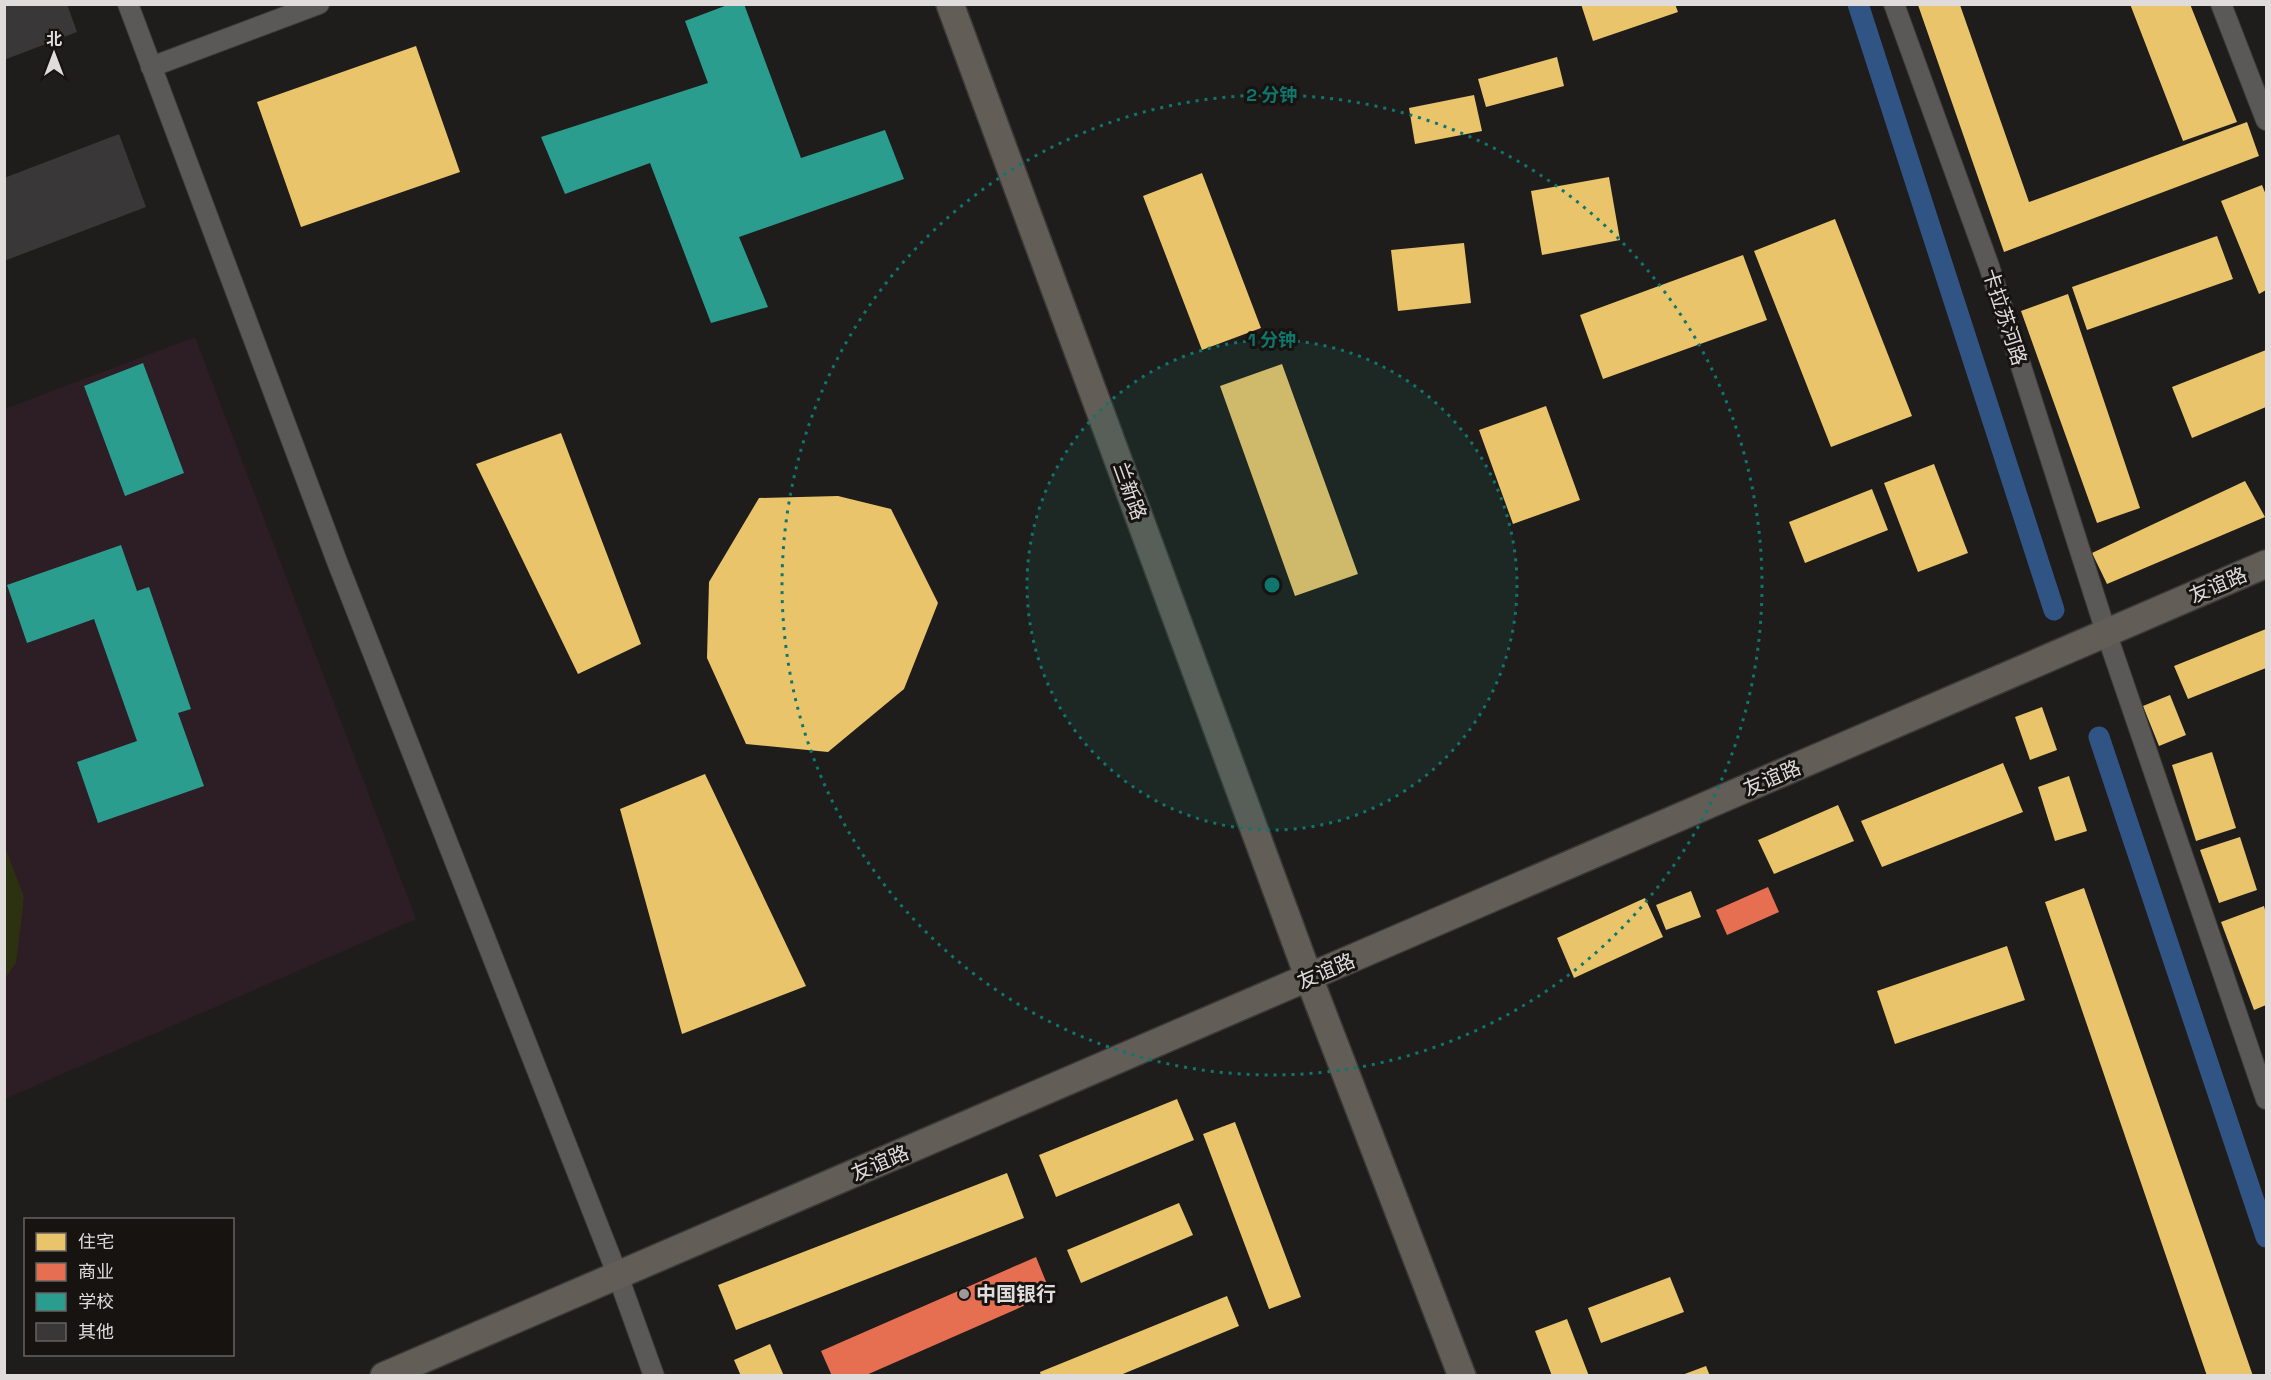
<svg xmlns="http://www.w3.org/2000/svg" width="2271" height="1380" font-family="'Space Grotesk','Noto Sans SC',sans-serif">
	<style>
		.education { fill: #2d1e25 }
		.grass { fill: #2c3110 }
		.homes { fill: #e9c46a }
		.shops { fill: #e76f51 }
		.schools { fill: #2a9d8f }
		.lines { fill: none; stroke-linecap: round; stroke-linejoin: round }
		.canal { stroke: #305484; stroke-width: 21 }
		.building { fill: #393737 }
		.street-casing { stroke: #3b3a39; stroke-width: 22 }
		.secondary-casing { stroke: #3b3a39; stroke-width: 30 }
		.street { stroke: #5a5958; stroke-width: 20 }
		.secondary { stroke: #625d57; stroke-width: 27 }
		.ring { fill: none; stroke: #0f766e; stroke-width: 3; stroke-dasharray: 3 6 }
		.poi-dot { fill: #9c9998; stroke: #171311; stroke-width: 2 }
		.labels { text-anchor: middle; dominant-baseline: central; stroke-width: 6; stroke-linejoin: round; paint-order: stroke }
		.street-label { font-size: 20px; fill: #dfdcdb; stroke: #171311 }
		.poi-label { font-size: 20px; font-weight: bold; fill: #dfdcdb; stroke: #171311; text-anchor: start }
		.centre { fill: #0f766e; stroke: #171311; stroke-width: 3 }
		.ring-label { font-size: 18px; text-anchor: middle; font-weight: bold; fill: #0f766e; stroke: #171311; stroke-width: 6; stroke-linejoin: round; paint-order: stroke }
	</style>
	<rect width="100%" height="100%" fill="#1f1d1b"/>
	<!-- education -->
	<path class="education" d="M195 337 416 919 5 1099V409Z"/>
	<!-- grass -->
	<path class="grass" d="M4 845 24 897 16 963 5 978Z"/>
	<!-- homes -->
	<path class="homes" d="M1581 4H1675L1678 12 1593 41Z
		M2130 4H2190L2237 122 2183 141Z
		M1918 5H1960L2029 202 2247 122 2259 156 2004 252Z
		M416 46 460 172 301 227 257 102Z
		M1557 57 1564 86 1486 107 1478 79Z
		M1474 95 1482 131 1415 144 1409 108Z
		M1202 173 1261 328 1202 350 1143 196Z
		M1609 177 1620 240 1542 255 1531 191Z
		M2262 185 2266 195V290L2259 294 2221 201Z
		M1835 219 1912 416 1831 447 1754 251Z
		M2217 236 2233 279 2087 330 2072 287Z
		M1464 243 1471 303 1398 311 1391 250Z
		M1743 255 1767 320 1603 379 1580 315Z
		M2068 294 2140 508 2097 523 2021 311Z
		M2266 350V407L2192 438 2172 387Z
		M1282 364 1358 574 1295 596 1220 386Z
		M1546 406 1580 500 1513 524 1479 430Z
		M561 433 641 644 578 674 476 464Z
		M1934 464 1968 553 1918 572 1884 483Z
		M2245 481 2265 517 2107 584 2092 553Z
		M1872 489 1888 530 1805 563 1789 522Z
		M838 496 891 509 938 603 904 689 828 752 746 744 707 658 709 582 759 498Z
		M2266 629V668L2188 699 2174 666Z
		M2170 695 2186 735 2159 746 2143 706Z
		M2042 707 2057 750 2030 760 2015 717Z
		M2212 752 2236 828 2196 841 2172 765Z
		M2003 763 2023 812 1882 867 1861 821Z
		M705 774 806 986 682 1034 620 809Z
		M2069 776 2087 831 2055 841 2038 787Z
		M1838 805 1854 841 1774 874 1758 840Z
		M2240 837 2257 890 2219 903 2200 850Z
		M2084 888 2253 1376H2207L2045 902Z
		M1691 891 1701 917 1666 930 1656 905Z
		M1645 898 1663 937 1574 978 1557 938Z
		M2264 906 2266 914V1005L2254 1010 2221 922Z
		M2007 946 2025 1000 1895 1044 1877 991Z
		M1177 1099 1194 1140 1056 1197 1039 1155Z
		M1235 1122 1301 1297 1269 1309 1203 1134Z
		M1007 1173 1024 1218 736 1330 718 1285Z
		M1179 1203 1193 1235 1081 1283 1067 1250Z
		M1670 1277 1684 1312 1601 1343 1588 1308Z
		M1227 1296 1239 1326 1118 1376H1041L1040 1372Z
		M1567 1319 1589 1376H1552L1535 1331Z
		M770 1344 784 1376H741L734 1360Z
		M1706 1366 1710 1376H1682V1375Z"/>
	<!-- shops -->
	<path class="shops" d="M1768 887 1779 912 1727 935 1716 910Z
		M1036 1257 1051 1294 864 1376H832L821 1351Z"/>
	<!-- schools -->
	<path class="schools" d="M730 4H744L801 158 885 130 904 179 739 237 768 307 711 323 650 163 565 194 541 137 708 83 685 21Z
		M143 363 184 473 125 496 84 386Z
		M121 545 137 591 149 587 191 709 178 713 204 786 98 823 77 762 137 741 94 619 27 643 7 585Z"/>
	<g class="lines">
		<!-- canal -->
		<path class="canal" d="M1858 4 2054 610
			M2099 737 2266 1237"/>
	</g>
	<!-- building -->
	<path class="building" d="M4 4H67L77 32 4 60Z
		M119 134 146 207 4 261V178Z"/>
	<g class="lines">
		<defs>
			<path id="street" d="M128 4 338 564 618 1276 654 1376
				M1894 4 1989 266 2106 632 2266 1099
				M2221 4 2266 120
				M151 67 319 4"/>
			<path id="secondary" d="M950 4 1309 978 1462 1376
				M384 1376 2266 564"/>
		</defs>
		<!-- street casing -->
		<use href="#street" class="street-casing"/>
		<!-- secondary casing -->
		<use href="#secondary" class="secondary-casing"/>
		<!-- street -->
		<use href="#street" class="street"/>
		<!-- secondary -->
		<use href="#secondary" class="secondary"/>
	</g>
	<!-- distance rings -->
	<circle cx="1272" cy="585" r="245" fill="#0f766e" fill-opacity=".12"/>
	<g class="ring">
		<circle cx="1272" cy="585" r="245"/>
		<circle cx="1272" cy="585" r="490"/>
	</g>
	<!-- markers -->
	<circle class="poi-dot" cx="964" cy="1294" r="6"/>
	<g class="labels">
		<!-- street labels -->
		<g class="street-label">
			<text transform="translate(2005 317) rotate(72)">卡拉苏河路</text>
			<text transform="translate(1130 491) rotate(70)">兰新路</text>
			<text transform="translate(2218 585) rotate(-23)">友谊路</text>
			<text transform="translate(1772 778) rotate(-23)">友谊路</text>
			<text transform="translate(1326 971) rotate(-23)">友谊路</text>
			<text transform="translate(880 1163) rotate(-23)">友谊路</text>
		</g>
		<!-- poi labels -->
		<g class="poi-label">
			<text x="976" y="1294">中国银行</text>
		</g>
	</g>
	<circle cx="1272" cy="585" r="9" class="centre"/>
	<g class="ring-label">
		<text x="1272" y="101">2 分钟</text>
		<text x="1272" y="346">1 分钟</text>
	</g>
	<!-- border -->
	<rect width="2271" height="1380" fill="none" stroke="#dfdcdb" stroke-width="12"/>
	<!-- legend -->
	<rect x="24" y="1218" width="210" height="138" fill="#171311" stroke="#676362" stroke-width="1.5"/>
	<rect x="36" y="1233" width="30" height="18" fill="#e9c46a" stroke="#676362" stroke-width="1.5"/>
	<text x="78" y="1248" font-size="18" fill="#dfdcdb">住宅</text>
	<rect x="36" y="1263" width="30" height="18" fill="#e76f51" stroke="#676362" stroke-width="1.5"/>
	<text x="78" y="1278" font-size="18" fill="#dfdcdb">商业</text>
	<rect x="36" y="1293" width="30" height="18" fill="#2a9d8f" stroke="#676362" stroke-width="1.5"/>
	<text x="78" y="1308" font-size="18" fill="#dfdcdb">学校</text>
	<rect x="36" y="1323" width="30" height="18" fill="#393737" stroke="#676362" stroke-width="1.5"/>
	<text x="78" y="1338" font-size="18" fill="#dfdcdb">其他</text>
	<!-- north arrow -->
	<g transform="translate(54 54)" stroke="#171311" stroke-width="4.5" paint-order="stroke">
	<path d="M0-4.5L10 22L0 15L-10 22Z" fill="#dfdcdb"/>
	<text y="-9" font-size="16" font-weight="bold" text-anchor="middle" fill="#dfdcdb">北</text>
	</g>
</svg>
